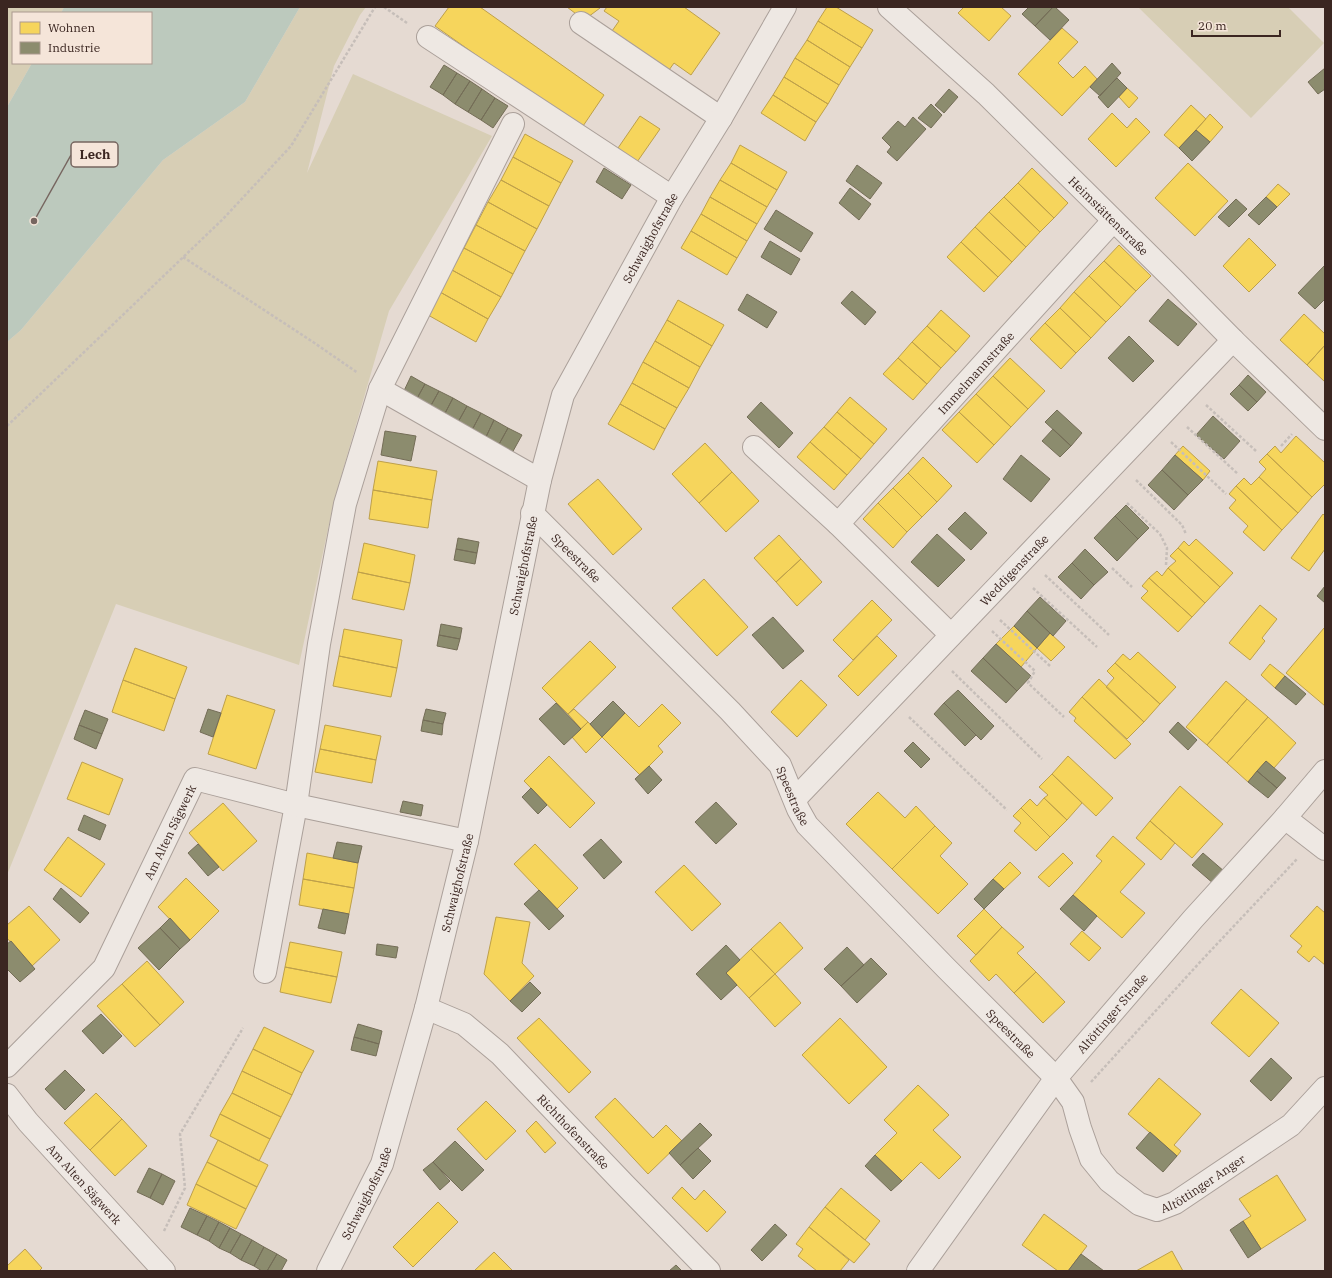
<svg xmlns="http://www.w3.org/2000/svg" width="1332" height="1278" font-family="'IBM Plex Serif',serif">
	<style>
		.green { fill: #d7ceb5 }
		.water { fill: #bcc9bd }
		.homes { fill: #f6d55c; stroke: #bea04a }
		.industry { fill: #8c8c6e; stroke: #746d57 }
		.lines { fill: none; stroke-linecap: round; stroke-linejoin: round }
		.minor-casing { stroke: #aba09a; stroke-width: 24 }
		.path { stroke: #c6beb9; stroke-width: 2.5; stroke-dasharray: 3 2; stroke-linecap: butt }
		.minor { stroke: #eee8e3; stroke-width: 22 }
		.labels { text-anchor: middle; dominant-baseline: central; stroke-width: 4; stroke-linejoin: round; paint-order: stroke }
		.street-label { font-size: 12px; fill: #3b2621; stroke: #f5e5d9 }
		.leader { fill: none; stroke: #76655f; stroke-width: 1.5 }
		.callout-dot { fill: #76655f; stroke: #f5e5d9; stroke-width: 1.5 }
		.callout { fill: #f5e5d9; stroke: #76655f; stroke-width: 1.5 }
		.callout-label { font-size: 13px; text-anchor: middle; font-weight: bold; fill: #3b2621 }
	</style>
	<rect width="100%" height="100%" fill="#e5dad2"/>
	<!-- green -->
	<path class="green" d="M7 7H64L61 13H13V63H32L7 107Z
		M300 7H366L360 15 334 66 307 173 353 74 492 136 389 311 334 501 299 665 116 604 7 875V342L21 330 163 160 245 102Z
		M1138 7H1288L1324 43 1251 118Z"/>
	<!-- water -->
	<path class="water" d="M64 7H300L245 102 163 160 21 330 7 342V107L32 63H151V13H61Z"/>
	<!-- homes -->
	<path class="homes" d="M449 7H480L604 95 581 129 435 26Z
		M567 7H599L600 8 584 20Z
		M607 7H684L720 33 691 75 674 63 669 70 612 31 619 21 604 11Z
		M827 7H836L873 30 862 48 818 21Z
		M964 7H1001L1011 16 989 41 958 13Z
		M818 21 862 48 850 67 807 40Z
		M1062 28 1078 42 1058 63 1073 78 1085 66 1097 79 1062 116 1018 74Z
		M807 40 850 67 839 85 795 58Z
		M795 58 839 85 828 104 784 77Z
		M784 77 828 104 816 122 773 95Z
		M1127 88 1138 98 1129 108 1119 97Z
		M773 95 816 122 805 141 761 113Z
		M1191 105 1206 119 1179 148 1164 135Z
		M1112 113 1127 128 1136 118 1150 132 1116 167 1088 139Z
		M1210 114 1223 127 1210 142 1196 130Z
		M640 116 660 129 637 162 618 148Z
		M525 134 573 161 561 183 513 157Z
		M740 145 787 172 777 190 731 163Z
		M513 157 561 183 549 206 501 180Z
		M731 163 777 190 767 207 720 180Z
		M1188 163 1228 201 1195 236 1155 198Z
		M1032 168 1068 203 1054 218 1018 183Z
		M501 180 549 206 537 229 488 202Z
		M720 180 767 207 757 224 710 197Z
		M1018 183 1054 218 1040 232 1004 197Z
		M1278 184 1290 194 1277 207 1266 197Z
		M710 197 757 224 747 241 701 214Z
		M1004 197 1040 232 1026 247 989 212Z
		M488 202 537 229 525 251 476 225Z
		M989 212 1026 247 1012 262 975 227Z
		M701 214 747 241 737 258 691 231Z
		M476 225 525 251 513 274 464 248Z
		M975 227 1012 262 998 277 961 242Z
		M691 231 737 258 727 275 681 248Z
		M1249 238 1276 265 1249 292 1223 266Z
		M961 242 998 277 984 292 947 257Z
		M1119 245 1151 276 1136 291 1104 261Z
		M464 248 513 274 501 297 452 270Z
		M1104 261 1136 291 1121 307 1089 276Z
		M452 270 501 297 488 319 440 292Z
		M1089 276 1121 307 1106 322 1074 292Z
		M440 292 488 319 476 342 428 315Z
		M1074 292 1106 322 1091 338 1060 308Z
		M678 300 724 325 712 346 667 320Z
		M1060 308 1091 338 1076 353 1045 323Z
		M941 310 970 336 956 352 927 326Z
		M1304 314 1325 334V345L1307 365 1280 340Z
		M667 320 712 346 700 367 655 341Z
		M1045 323 1076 353 1061 369 1030 339Z
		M927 326 956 352 941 368 912 342Z
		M655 341 700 367 689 388 643 362Z
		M912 342 941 368 927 384 898 358Z
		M1325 345V382L1307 365Z
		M898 358 927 384 913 400 883 374Z
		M1010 358 1045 391 1028 409 993 376Z
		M643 362 689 388 677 408 632 383Z
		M993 376 1028 409 1011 427 976 394Z
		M632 383 677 408 665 429 620 404Z
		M976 394 1011 427 994 445 959 412Z
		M850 397 887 429 874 444 837 412Z
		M620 404 665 429 654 450 608 424Z
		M837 412 874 444 861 459 824 427Z
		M959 412 994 445 977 463 942 430Z
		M824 427 861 459 847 475 810 442Z
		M1296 436 1325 463V484L1312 497 1267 454 1275 446 1281 453Z
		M810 442 847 475 834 490 797 457Z
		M705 443 732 472 699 503 672 474Z
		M1183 446 1210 471 1203 480 1175 455Z
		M1267 454 1312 497 1298 513 1259 477 1266 469 1259 462Z
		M923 457 952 486 937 502 908 473Z
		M378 461 437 471 432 500 373 490Z
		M732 472 759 501 726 532 699 503Z
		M908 473 937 502 922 517 893 488Z
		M1259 477 1298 513 1282 530 1236 486 1244 478 1251 485Z
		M598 479 642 529 613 555 568 504Z
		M1236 486 1282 530 1264 551 1243 532 1248 526 1229 508 1236 500 1229 494Z
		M893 488 922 517 907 532 878 503Z
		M373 490 432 500 428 528 369 519Z
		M878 503 907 532 893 548 863 519Z
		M1323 514 1325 516V549L1309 571 1291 558Z
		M779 535 801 559 776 582 754 558Z
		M1196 539 1233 573 1220 587 1178 548 1184 541 1189 546Z
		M364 543 415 555 410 583 358 572Z
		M1178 548 1220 587 1205 603 1168 568 1176 561 1170 556Z
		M801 559 822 582 797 606 776 582Z
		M1168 568 1205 603 1192 617 1149 578 1157 571 1162 576Z
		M358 572 410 583 404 610 352 599Z
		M1149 578 1192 617 1178 632 1141 598 1148 591 1142 586Z
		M704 579 748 627 717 656 672 608Z
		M872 600 892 620 853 660 833 640Z
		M1260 605 1277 619 1262 638 1265 641 1250 660 1229 643Z
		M1014 626 1037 648 1021 667 996 644Z
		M1324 628 1325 629V706L1286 673Z
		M344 629 402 640 397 668 339 656Z
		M1050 633 1065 647 1051 661 1037 648Z
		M877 636 897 656 858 696 838 676Z
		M590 641 616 667 568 714 542 688Z
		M135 648 187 667 175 699 123 680Z
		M1138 652 1176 687 1160 704 1115 663 1123 654 1130 660Z
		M339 656 397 668 391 697 333 686Z
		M1115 663 1160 704 1144 722 1106 687 1114 678 1107 671Z
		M1270 664 1285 676 1275 688 1261 675Z
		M1099 679 1144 722 1127 739 1082 697Z
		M123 680 175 699 164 731 112 712Z
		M801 680 827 705 797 737 771 712Z
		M1226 681 1247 699 1207 745 1186 727Z
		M227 695 275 710 256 769 208 754Z
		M1082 697 1131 744 1115 759 1074 721 1076 718 1069 712Z
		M1247 699 1268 717 1227 763 1207 745Z
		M662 704 681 723 658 746 663 752 640 775 602 737 625 713 639 727Z
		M574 709 588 722 581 729 568 714Z
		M1268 717 1296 743 1274 768 1266 761 1248 782 1227 763Z
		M588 722 602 737 586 753 572 737Z
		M325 725 381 736 376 760 320 749Z
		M320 749 376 760 372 783 315 772Z
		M549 756 595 803 570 828 524 781Z
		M1068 756 1113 798 1096 816 1052 774Z
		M82 762 123 779 109 815 67 799Z
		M1052 774 1082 803 1067 820 1044 798 1048 795 1039 787Z
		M1180 786 1223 824 1192 858 1150 821Z
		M878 792 905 818 916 806 935 826 892 869 846 824Z
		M1044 798 1067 820 1050 837 1021 808 1030 799 1037 806Z
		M223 803 257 841 223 871 189 833Z
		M1021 808 1050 837 1036 851 1014 831 1021 823 1013 816Z
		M1150 821 1175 843 1161 860 1136 838Z
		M935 826 952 843 940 856 968 884 938 914 892 869Z
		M1113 836 1145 864 1120 892 1145 913 1122 938 1073 895 1102 861 1096 856Z
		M68 837 105 864 81 897 44 870Z
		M535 844 578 888 557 909 514 864Z
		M307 853 358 863 354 888 303 879Z
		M1063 853 1073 863 1049 887 1038 877Z
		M1010 862 1021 873 1004 889 993 879Z
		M684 865 721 904 692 931 655 892Z
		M186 878 219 911 190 940 158 907Z
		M303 879 354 888 349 914 299 905Z
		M29 906 60 940 32 966 7 938V925Z
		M1317 906 1325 913V965L1314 956 1309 962 1297 952 1302 946 1290 936Z
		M984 909 1002 927 976 955 957 936Z
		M496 917 530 922 522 963 534 976 510 1001 484 974Z
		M780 922 803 948 775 974 751 949Z
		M1002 927 1024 947 1017 953 1036 972 1014 993 996 974 989 981 970 961Z
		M1082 931 1101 948 1089 961 1070 944Z
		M290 942 342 952 337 977 285 967Z
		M751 949 775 974 749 998 726 973Z
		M147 961 184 1002 160 1025 122 984Z
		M285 967 337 977 331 1003 280 992Z
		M1036 972 1065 1002 1043 1023 1014 993Z
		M775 974 801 1003 775 1027 749 998Z
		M122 984 160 1025 135 1047 97 1006Z
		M1241 989 1279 1023 1249 1057 1211 1023Z
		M539 1018 591 1072 569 1093 517 1038Z
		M840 1018 887 1067 849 1104 802 1055Z
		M264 1027 314 1051 302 1073 253 1049Z
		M253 1049 302 1073 292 1095 242 1071Z
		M242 1071 292 1095 281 1117 232 1093Z
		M1159 1078 1201 1114 1174 1145 1181 1151 1177 1156 1128 1114Z
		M918 1085 949 1115 933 1130 961 1157 939 1179 921 1162 902 1181 875 1155 897 1133 884 1120Z
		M96 1093 122 1119 90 1150 64 1123Z
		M232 1093 281 1117 270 1139 220 1114Z
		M615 1098 653 1138 666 1125 682 1141 648 1174 595 1117Z
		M486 1101 516 1131 486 1160 457 1129Z
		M220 1114 270 1139 259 1161 210 1136Z
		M122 1119 147 1146 115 1176 90 1150Z
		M536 1121 556 1143 545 1153 526 1131Z
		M218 1140 268 1165 257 1187 207 1162Z
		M207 1162 257 1187 246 1209 196 1184Z
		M1277 1175 1306 1220 1261 1249 1243 1221 1251 1216 1239 1199Z
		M196 1184 246 1209 236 1229 187 1205Z
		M682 1187 695 1200 704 1190 726 1212 707 1232 672 1198Z
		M841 1188 880 1221 865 1240 825 1207Z
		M438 1202 458 1222 413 1267 393 1247Z
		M825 1207 870 1244 854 1263 809 1227Z
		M1044 1214 1087 1246 1068 1271H1058L1022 1245Z
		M809 1227 849 1260 840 1271H817L798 1256 803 1249 796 1244Z
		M25 1249 42 1268 39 1271H7V1266Z
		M1172 1251 1183 1271H1136Z
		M494 1252 513 1271H474Z"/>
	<!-- industry -->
	<path class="industry" d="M1029 7H1053L1035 26 1022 14Z
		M1053 7H1055L1069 20 1050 40 1035 26Z
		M1112 63 1121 73 1100 96 1090 87Z
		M444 65 457 73 443 95 430 87Z
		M1325 68V89L1318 94 1308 82Z
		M457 73 470 81 455 104 443 95Z
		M1117 78 1127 88 1108 108 1098 97Z
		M470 81 482 89 468 112 455 104Z
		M482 89 495 98 481 120 468 112Z
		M949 89 958 97 944 113 935 105Z
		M495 98 508 106 493 128 481 120Z
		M931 104 942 115 931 128 918 118Z
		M913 117 926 129 897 161 887 152 891 147 882 138 898 121 905 127Z
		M1196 130 1210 142 1192 161 1179 148Z
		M857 165 882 183 870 199 846 181Z
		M604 168 631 185 622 199 596 182Z
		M850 188 871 204 859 220 839 203Z
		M1266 197 1277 207 1259 225 1248 215Z
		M1236 199 1247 209 1229 227 1218 217Z
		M776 210 813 233 801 252 764 229Z
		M770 241 800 259 791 275 761 257Z
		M1325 265V299L1315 309 1298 293Z
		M852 291 876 312 865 325 841 303Z
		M747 294 777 312 767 328 738 310Z
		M1168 299 1197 324 1178 346 1149 321Z
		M1129 336 1154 361 1133 382 1108 358Z
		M1248 375 1266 392 1257 402 1239 385Z
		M411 376 425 384 415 402 402 395Z
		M425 384 439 391 429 409 415 402Z
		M1239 385 1257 402 1248 411 1230 394Z
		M439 391 453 398 443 417 429 409Z
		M453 398 467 406 457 424 443 417Z
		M761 402 793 433 779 448 747 417Z
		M467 406 481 413 471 432 457 424Z
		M1057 410 1082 433 1071 446 1045 422Z
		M481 413 494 420 485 439 471 432Z
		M1213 416 1240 441 1224 459 1196 435Z
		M494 420 508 428 498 446 485 439Z
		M508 428 522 435 512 453 498 446Z
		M1053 429 1071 446 1060 457 1042 441Z
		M385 431 416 436 411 461 381 455Z
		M1021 455 1050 479 1031 502 1003 479Z
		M1175 455 1203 480 1188 495 1162 470Z
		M1162 470 1188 495 1174 510 1148 485Z
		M1126 505 1149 528 1138 539 1115 516Z
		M965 512 987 533 971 550 948 529Z
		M1115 516 1138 539 1117 561 1094 538Z
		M937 534 965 560 938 587 911 562Z
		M458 538 479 542 477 553 456 549Z
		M456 549 477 553 475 564 454 560Z
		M1085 549 1108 572 1094 585 1072 563Z
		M1072 563 1094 585 1081 599 1058 577Z
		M1325 586V603L1317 596Z
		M1040 597 1066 621 1053 636 1027 611Z
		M1027 611 1050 633 1037 648 1014 626Z
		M773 617 804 651 783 669 752 635Z
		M441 624 462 628 460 639 439 635Z
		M439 635 460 639 457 650 437 646Z
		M996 644 1031 676 1017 691 983 658Z
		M983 658 1017 691 1006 703 971 671Z
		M1285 676 1306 694 1296 705 1275 688Z
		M958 690 994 726 981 740 944 703Z
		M613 701 625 713 602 737 590 724Z
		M556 703 581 729 564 745 539 719Z
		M944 703 976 735 965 746 934 714Z
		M208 709 221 713 213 737 200 732Z
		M426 709 446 713 443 724 423 720Z
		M85 710 108 719 102 734 79 725Z
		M423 720 443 724 442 735 421 731Z
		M1178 722 1197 740 1188 750 1169 732Z
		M79 725 102 734 96 749 74 739Z
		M913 742 930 759 921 768 904 751Z
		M1266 761 1286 778 1277 788 1257 771Z
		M649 766 662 780 648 794 635 779Z
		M1257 771 1277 788 1268 798 1248 782Z
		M531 788 547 805 538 814 522 797Z
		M403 801 423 805 421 816 400 812Z
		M716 802 737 824 716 844 695 822Z
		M84 815 106 825 100 840 78 830Z
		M601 839 622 862 604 879 583 855Z
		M337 842 362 846 358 863 333 858Z
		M198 844 219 867 208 876 188 853Z
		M1203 853 1225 872 1214 884 1192 865Z
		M993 879 1004 889 984 909 974 899Z
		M61 888 89 913 80 923 53 899Z
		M539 890 564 916 549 930 524 904Z
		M1073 895 1097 916 1084 931 1060 909Z
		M323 909 349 914 345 934 318 928Z
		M170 918 190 940 180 949 160 928Z
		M160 928 180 949 159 970 138 948Z
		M11 941 35 969 20 982 7 969V944Z
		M377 944 398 947 396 958 376 955Z
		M726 945 740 960 726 973 737 985 721 1000 696 974Z
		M847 947 864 965 841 986 824 969Z
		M871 958 887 974 857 1003 841 986Z
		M530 982 541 993 522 1012 510 1001Z
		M101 1014 122 1036 103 1054 82 1031Z
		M358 1024 382 1031 379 1044 354 1037Z
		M354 1037 379 1044 376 1056 351 1050Z
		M1271 1058 1292 1078 1271 1101 1250 1081Z
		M65 1070 85 1090 65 1110 45 1089Z
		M700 1123 712 1135 680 1165 669 1153Z
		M1150 1132 1177 1156 1163 1172 1136 1148Z
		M455 1141 484 1170 462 1191 433 1162Z
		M698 1148 711 1161 693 1179 680 1165Z
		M875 1155 902 1181 891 1191 865 1166Z
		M433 1162 450 1181 440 1190 423 1170Z
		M149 1168 162 1174 150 1198 137 1192Z
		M162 1174 175 1181 163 1205 150 1198Z
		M190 1208 207 1216 197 1235 181 1227Z
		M207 1216 219 1222 209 1241 197 1235Z
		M1243 1221 1261 1249 1248 1258 1230 1230Z
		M219 1222 230 1228 219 1248 209 1241Z
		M775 1224 787 1235 762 1261 751 1250Z
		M230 1228 241 1234 230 1253 219 1248Z
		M241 1234 252 1240 241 1260 230 1253Z
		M252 1240 264 1247 254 1266 241 1260Z
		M264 1247 277 1254 267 1271H262L254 1266Z
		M277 1254 287 1260 281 1271H267Z
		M1081 1254 1104 1271H1068Z
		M676 1265 682 1271H669Z"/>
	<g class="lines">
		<defs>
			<g id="minor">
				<path id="s1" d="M889 7 986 94 1175 281 1233 340 1325 429"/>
				<path d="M581 23 721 118"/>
				<path d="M428 37 672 197"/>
				<path d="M380 389 540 480"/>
				<path d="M754 447 838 524"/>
				<path id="s2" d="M532 513 730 711 780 765 798 809 807 825 946 968 1056 1078 1073 1102 1080 1128 1091 1159 1109 1181 1139 1204 1157 1210 1175 1203 1291 1125 1325 1088"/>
				<path id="s3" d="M951 635 838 524 1113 221"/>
				<path id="s4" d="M795 799 1233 340"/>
				<path d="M1285 818 1325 849"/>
				<path d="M265 972 296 805 319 644 345 504 380 389 513 124"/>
				<path id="s5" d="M426 1008 464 1024 500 1054 624 1184 709 1271"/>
				<path id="s6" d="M7 1066 104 968 195 779 296 805 467 841"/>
				<path id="s7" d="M7 1095 28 1122 164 1271"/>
				<path id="s8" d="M328 1271 382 1164 426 1008 467 841 540 480 563 395 672 197 721 118 785 7"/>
				<path id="s9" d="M918 1271 1056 1078 1193 919 1285 818 1325 771"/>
			</g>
		</defs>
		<!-- minor casing -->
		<use href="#minor" class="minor-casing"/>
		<!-- path -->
		<path class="path" d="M384 7 407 23
			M183 257 313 342 358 373
			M1206 405 1256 451
			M7 426 223 219 291 146 375 7
			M1187 427 1238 474
			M1171 442 1226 494
			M1281 446 1292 434
			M1136 480 1182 525 1186 534
			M1127 503 1160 534 1167 548 1166 565
			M1112 568 1132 587
			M1045 575 1109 635
			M1033 588 1097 647
			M1000 620 1050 666
			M992 631 1035 671 1028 683 1064 717
			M952 671 1042 759
			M909 717 1007 810
			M1091 1082 1201 961 1297 859
			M164 1231 185 1188 180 1134 243 1028"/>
		<!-- minor -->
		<use href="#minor" class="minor"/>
	</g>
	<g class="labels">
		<!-- street labels -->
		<g class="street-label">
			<text stroke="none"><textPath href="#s1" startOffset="303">Heimstättenstraße</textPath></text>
			<text stroke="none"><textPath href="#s8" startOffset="1090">Schwaighofstraße</textPath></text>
			<text stroke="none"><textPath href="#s3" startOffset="363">Immelmannstraße</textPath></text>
			<text stroke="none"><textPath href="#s2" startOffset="63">Speestraße</textPath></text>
			<text stroke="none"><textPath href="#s8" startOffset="735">Schwaighofstraße</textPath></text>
			<text stroke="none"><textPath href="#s4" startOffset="317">Weddigenstraße</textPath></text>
			<text stroke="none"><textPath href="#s2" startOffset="387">Speestraße</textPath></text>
			<text stroke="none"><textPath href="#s6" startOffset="289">Am Alten Sägwerk</textPath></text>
			<text stroke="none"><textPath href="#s8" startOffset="411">Schwaighofstraße</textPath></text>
			<text stroke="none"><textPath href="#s9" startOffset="323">Altöttinger Straße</textPath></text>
			<text stroke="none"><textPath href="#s2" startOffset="711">Speestraße</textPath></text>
			<text stroke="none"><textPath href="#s5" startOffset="195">Richthofenstraße</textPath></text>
			<text stroke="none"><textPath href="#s2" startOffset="1002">Altöttinger Anger</textPath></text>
			<text stroke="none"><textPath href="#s7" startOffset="118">Am Alten Sägwerk</textPath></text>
			<text stroke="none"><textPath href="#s8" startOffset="87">Schwaighofstraße</textPath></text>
		</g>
	</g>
	<!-- callouts -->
	<path class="leader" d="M34 221L71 155"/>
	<circle class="callout-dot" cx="34" cy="221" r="4"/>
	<rect class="callout" x="71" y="142" width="47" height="25" rx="4"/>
	<g class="callout-label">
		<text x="95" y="159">Lech</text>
	</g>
	<!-- border -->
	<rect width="1332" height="1278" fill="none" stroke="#3b2621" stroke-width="16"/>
	<!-- legend -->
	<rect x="12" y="12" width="140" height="52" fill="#f5e5d9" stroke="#ab998f"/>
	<rect x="20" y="22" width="20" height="12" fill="#f6d55c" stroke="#ab998f"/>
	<text x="48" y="32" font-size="12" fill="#3b2621">Wohnen</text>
	<rect x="20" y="42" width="20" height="12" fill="#8c8c6e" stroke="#ab998f"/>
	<text x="48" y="52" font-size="12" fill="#3b2621">Industrie</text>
	<!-- scale -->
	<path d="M1192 30v6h88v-6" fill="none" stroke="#3b2621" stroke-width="2"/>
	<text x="1198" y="30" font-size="12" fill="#3b2621" stroke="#f5e5d9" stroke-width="3" paint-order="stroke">20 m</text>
</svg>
